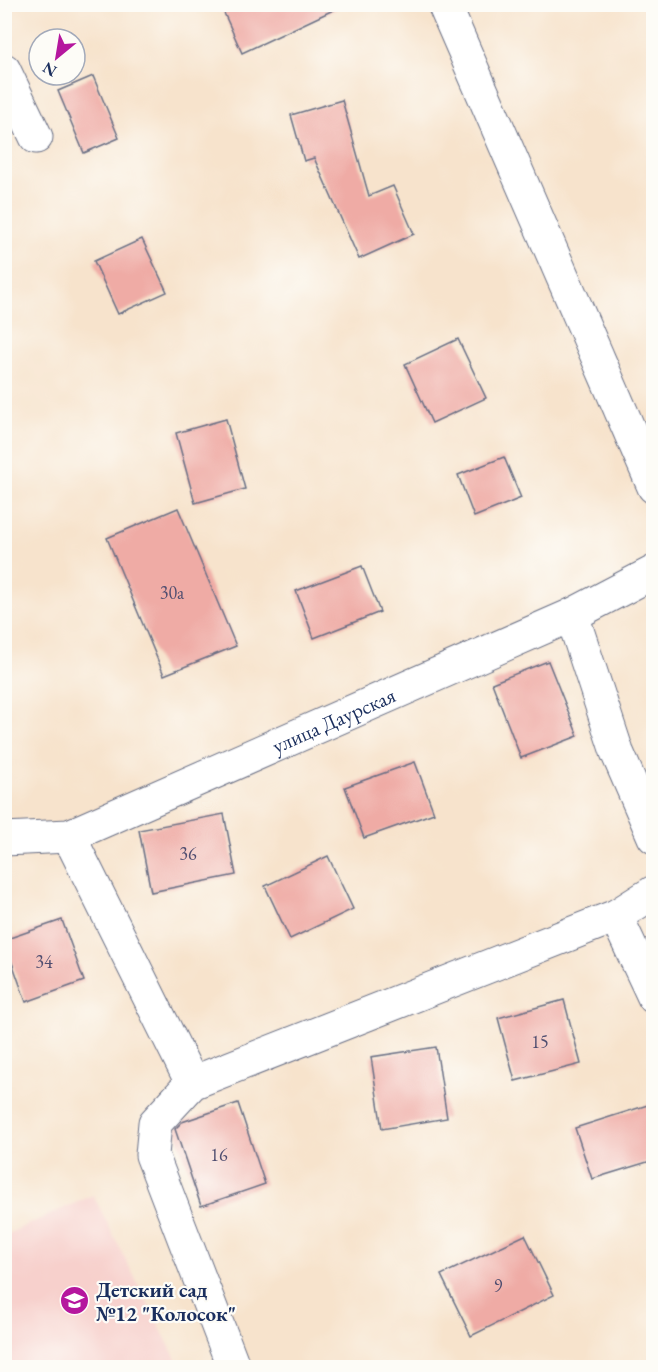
<svg xmlns="http://www.w3.org/2000/svg" width="658" height="1372" font-family="'EB Garamond',serif">
	<style>
		.built { fill: #f7d0cc }
		.building { fill: #efaba5 }
		.lines { fill: none; stroke-linecap: round; stroke-linejoin: round }
		.minor-casing { stroke: #686e84; stroke-width: 35 }
		.minor { stroke: #fff; stroke-width: 33 }
		.labels { text-anchor: middle; dominant-baseline: central; stroke-width: 4.5; stroke-linejoin: round; paint-order: stroke }
		.number-label { font-size: 18px; fill: #504e70 }
		.street-label { font-size: 21px; fill: #1b2f5e; stroke: #fdfcf7 }
		.poi-label { font-size: 21px; font-weight: bold; fill: #1b2f5e; stroke: #fdfcf7; text-anchor: start }
	</style>
	<rect width="100%" height="100%" fill="#fdfcf7"/>
	<filter id="ink" filterUnits="userSpaceOnUse"><feTurbulence type="fractalNoise" baseFrequency=".0167" numOctaves="2"/><feDisplacementMap in="SourceGraphic" scale="12" xChannelSelector="R" yChannelSelector="G"/><feConvolveMatrix kernelMatrix="1 2 1 2 8 2 1 2 1" color-interpolation-filters="sRGB"/></filter>
	<filter id="wash" filterUnits="userSpaceOnUse"><feTurbulence type="fractalNoise" baseFrequency=".008" numOctaves="4" result="noise"/><feDisplacementMap in="SourceGraphic" scale="24" xChannelSelector="R" yChannelSelector="G"/><feGaussianBlur stdDeviation="1.35" result="paint"/><feColorMatrix in="noise" values="0 0 0 0 0 0 0 0 0 0 0 0 0 0 0 0 0 1.4 0 .05"/><feComposite in="paint" operator="in"/></filter>
	<g filter="url(#wash)">
		<rect width="100%" height="100%" fill="#f7e3cc"/>
		<!-- built -->
		<path class="built" d="M93 1195 180 1367H5V1235Z"/>
		<g id="blocks">
			<!-- building -->
			<path class="building" d="M220 4H346L242 53Z
				M93 76 119 138 84 153 58 91Z
				M342 100 369 196 393 186 414 234 359 259 314 158 304 161 291 115Z
				M142 239 167 292 118 314 94 261Z
				M458 339 486 398 432 423 405 364Z
				M226 419 245 489 195 503 176 433Z
				M504 457 521 498 474 517 458 475Z
				M178 508 236 646 164 675 107 538Z
				M362 566 380 612 314 638 296 591Z
				M548 661 578 736 521 758 492 683Z
				M415 762 434 813 364 838 345 787Z
				M224 814 236 875 151 892 139 830Z
				M328 856 353 909 290 939 265 886Z
				M62 920 84 981 26 1002 4 940Z
				M564 1000 581 1064 515 1081 498 1018Z
				M436 1047 447 1118 382 1129 371 1057Z
				M238 1103 265 1184 201 1206 175 1129 182 1122Z
				M654 1103V1160L592 1179 575 1128Z
				M525 1235 554 1295 471 1336 441 1275Z"/>
		</g>
	</g>
	<g filter="url(#ink)">
		<use href="#blocks" fill-opacity="0" stroke="#686e84" stroke-width="1.5"/>
		<g class="lines">
			<defs>
				<g id="minor">
					<path d="M444 4 654 487"/>
					<path d="M4 70 36 137"/>
					<path d="M572 615 617 752 654 837"/>
					<path d="M69 836 192 1083"/>
					<path id="s1" d="M4 839 69 836 572 615 654 572"/>
					<path d="M616 916 654 997"/>
					<path d="M234 1368 152 1155 155 1123 192 1083 616 916 654 892"/>
				</g>
			</defs>
			<!-- minor casing -->
			<use href="#minor" class="minor-casing"/>
			<!-- minor -->
			<use href="#minor" class="minor"/>
		</g>
	</g>
	<!-- icons -->
	<defs>
		<symbol id="school-disc" viewBox="-11 -11 22 22"><circle r="9.5" fill="#b5179e" stroke="#fdfcf7"/><path d="M0-5L7-2L0 1L-7-2ZM-4 1L0 2.5L4 1V4Q0 6-4 4Z" fill="#fff"/></symbol>
	</defs>
	<g fill-rule="evenodd">
		<use href="#school-disc" x="58" y="1284" width="33" height="33"/>
	</g>
	<g class="labels">
		<!-- number labels -->
		<g class="number-label">
			<text x="172" y="592">30а</text>
			<text x="188" y="853">36</text>
			<text x="44" y="961">34</text>
			<text x="540" y="1041">15</text>
			<text x="219" y="1154">16</text>
			<text x="498" y="1285">9</text>
		</g>
		<!-- street labels -->
		<g class="street-label">
			<text stroke="none"><textPath href="#s1" startOffset="354">улица Даурская</textPath></text>
		</g>
		<!-- poi labels -->
		<g class="poi-label">
			<text x="96" y="1289">Детский сад<tspan x="96" dy="24">№12 "Колосок"</tspan></text>
		</g>
	</g>
	<!-- margin -->
	<rect width="658" height="1372" fill="none" stroke="#fdfcf7" stroke-width="24"/>
	<!-- north arrow -->
	<g transform="translate(57 57) rotate(210)"><circle r="28" fill="#fdfcf7" stroke="#a3aaba" stroke-width="1.5"/>
	<path d="M0-4.5L10 22L0 15L-10 22Z" fill="#b5179e"/>
	<text y="-9" font-size="16" font-weight="bold" text-anchor="middle" fill="#1b2f5e">N</text>
	</g>
</svg>
